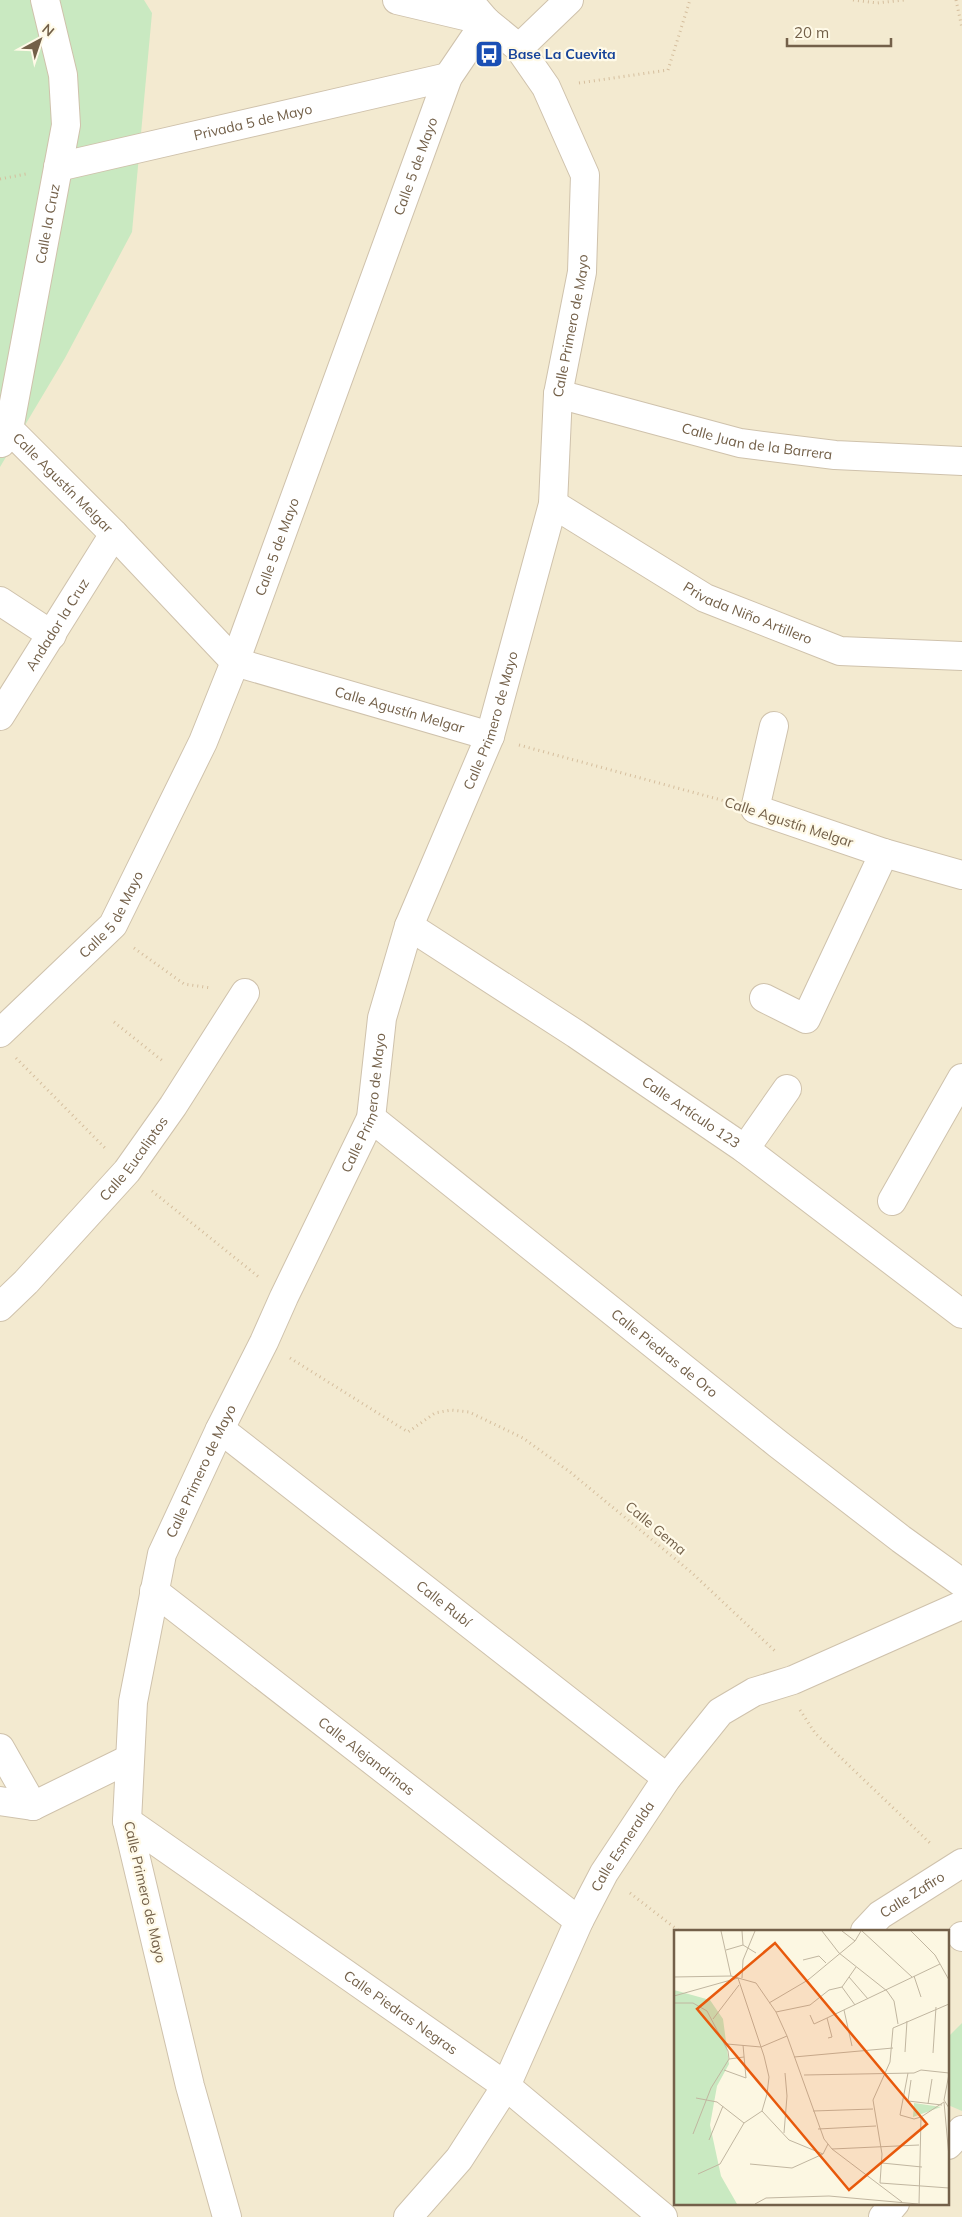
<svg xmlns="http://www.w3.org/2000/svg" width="962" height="2217" font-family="Mulish,sans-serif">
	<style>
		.residential { fill: #f3ead0; fill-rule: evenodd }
		.green { fill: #c9e9c1 }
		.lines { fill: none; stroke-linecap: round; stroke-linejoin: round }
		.minor-casing { stroke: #cfc2ac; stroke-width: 30 }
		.path { stroke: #d5be9d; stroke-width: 3; stroke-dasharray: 1 4; stroke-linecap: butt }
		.minor { stroke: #fff; stroke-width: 28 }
		.labels { text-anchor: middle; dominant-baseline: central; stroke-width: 4.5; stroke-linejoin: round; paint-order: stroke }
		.transit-label { font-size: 14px; font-weight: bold; fill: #164399; stroke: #fffae8; text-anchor: start }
		.street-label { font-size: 14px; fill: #736049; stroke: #fffae8 }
		.inset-road { fill: none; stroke: #c1b6a0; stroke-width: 1 }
		.view { fill: #e8590c; fill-opacity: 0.15; stroke: #e8590c; stroke-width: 2.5 }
		.inset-edge { fill: none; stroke: #736049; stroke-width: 2.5 }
	</style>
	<rect width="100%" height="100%" fill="#fcf7e2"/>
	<!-- residential -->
	<path class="residential" d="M0 0H962V2217H0ZM676 1931H948V2203H676Z"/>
	<!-- green -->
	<path class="green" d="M0 0H144L152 13 132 232 65 358 0 467Z
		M962 2023V2111L948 2105V2037Z"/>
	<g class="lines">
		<defs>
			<g id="minor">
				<path d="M397 0 486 21"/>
				<path d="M519 48 569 0"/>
				<path id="s1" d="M58 167 448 77"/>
				<path id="s2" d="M558 394 740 443 835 455 962 461"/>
				<path id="s3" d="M9 429 114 534 235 662 490 736"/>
				<path id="s4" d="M1 443 9 429 66 125 63 75 45 0"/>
				<path id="s5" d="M553 504 705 598 840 651 962 656"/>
				<path d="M0 601 52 635"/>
				<path id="s6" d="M0 716 114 534"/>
				<path d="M774 726 755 809 884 853 962 875"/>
				<path id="s7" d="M409 926 576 1034 745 1149 962 1314"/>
				<path d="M764 998 806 1019 884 853"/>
				<path id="s8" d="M0 1033 113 925 203 742 235 662 448 77 486 21"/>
				<path id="s9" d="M371 1118 778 1444 901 1539 962 1583"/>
				<path d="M745 1149 787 1089"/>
				<path d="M892 1201 962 1078"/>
				<path id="s10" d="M0 1307 26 1282 127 1171 173 1106 245 993"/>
				<path id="s11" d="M220 1429 667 1778"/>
				<path id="s12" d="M154 1591 579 1921"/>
				<path d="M0 1748 33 1806"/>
				<path d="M0 1801 33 1806 129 1759"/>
				<path id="s13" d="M127 1821 506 2086 663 2217"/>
				<path id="s14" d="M865 1931 880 1915 962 1863"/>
				<path d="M962 1936V1937"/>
				<path d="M948 2145 962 2130"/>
				<path id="s15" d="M227 2217 190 2086 127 1821 133 1702 162 1554 220 1429 264 1342 284 1297 371 1118 382 1018 409 926 490 736 553 504 558 394 582 272 585 175 546 87 519 48 486 21 468 0"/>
				<path id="s16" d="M408 2217 459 2159 506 2086 579 1921 604 1873 667 1778 720 1712 754 1692 793 1680 962 1605"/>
				<path d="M883 2217 895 2203"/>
			</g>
		</defs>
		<!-- minor casing -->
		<use href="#minor" class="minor-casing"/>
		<!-- path -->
		<path class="path" d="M853 0 877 3 904 0
			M956 0 962 28
			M579 83 668 70 690 0
			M0 179 26 174
			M519 745 725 801
			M134 948 184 984 211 988
			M114 1022 164 1062
			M16 1058 105 1148
			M152 1191 260 1278
			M290 1358 408 1432 435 1413 451 1410 469 1412 523 1438 570 1472 691 1572 775 1651
			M800 1710 815 1733 931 1844
			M630 1893 679 1931"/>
		<!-- minor -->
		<use href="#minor" class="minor"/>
	</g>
	<!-- icons -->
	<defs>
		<symbol id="bus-square" viewBox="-11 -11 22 22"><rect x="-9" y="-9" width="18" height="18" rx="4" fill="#1a4fb4" stroke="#fffae8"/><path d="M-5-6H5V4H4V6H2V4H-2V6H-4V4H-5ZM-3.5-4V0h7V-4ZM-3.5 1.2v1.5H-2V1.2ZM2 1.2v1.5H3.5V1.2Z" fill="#fff"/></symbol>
	</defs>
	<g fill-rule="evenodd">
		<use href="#bus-square" x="473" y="38" width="32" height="32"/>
	</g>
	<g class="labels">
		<!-- transit labels -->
		<g class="transit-label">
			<text x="508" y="54">Base La Cuevita</text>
		</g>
		<!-- street labels -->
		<g class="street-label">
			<text stroke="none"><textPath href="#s1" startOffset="200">Privada 5 de Mayo</textPath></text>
			<text stroke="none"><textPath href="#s8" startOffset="974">Calle 5 de Mayo</textPath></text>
			<text stroke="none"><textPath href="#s4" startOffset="225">Calle la Cruz</textPath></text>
			<text stroke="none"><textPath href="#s15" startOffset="1985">Calle Primero de Mayo</textPath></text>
			<text stroke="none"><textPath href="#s2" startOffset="205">Calle Juan de la Barrera</textPath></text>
			<text stroke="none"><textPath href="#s3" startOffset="76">Calle Agustín Melgar</textPath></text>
			<text stroke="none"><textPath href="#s8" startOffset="569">Calle 5 de Mayo</textPath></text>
			<text stroke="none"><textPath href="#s5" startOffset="224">Privada Niño Artillero</textPath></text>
			<text stroke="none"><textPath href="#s6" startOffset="108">Andador la Cruz</textPath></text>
			<text stroke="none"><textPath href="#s3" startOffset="496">Calle Agustín Melgar</textPath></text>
			<text stroke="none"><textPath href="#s15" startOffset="1580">Calle Primero de Mayo</textPath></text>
			<text transform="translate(789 822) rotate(18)">Calle Agustín Melgar</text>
			<text stroke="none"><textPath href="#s8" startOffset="164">Calle 5 de Mayo</textPath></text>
			<text stroke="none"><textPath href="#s15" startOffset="1175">Calle Primero de Mayo</textPath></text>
			<text stroke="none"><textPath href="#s7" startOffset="338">Calle Artículo 123</textPath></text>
			<text stroke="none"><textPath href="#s10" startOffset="200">Calle Eucaliptos</textPath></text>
			<text stroke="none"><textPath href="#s9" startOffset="376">Calle Piedras de Oro</textPath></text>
			<text stroke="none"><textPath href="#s15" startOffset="770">Calle Primero de Mayo</textPath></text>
			<text transform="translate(656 1528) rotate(40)">Calle Gema</text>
			<text stroke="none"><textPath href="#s11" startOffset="284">Calle Rubí</textPath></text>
			<text stroke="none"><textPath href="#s12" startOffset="269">Calle Alejandrinas</textPath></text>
			<text stroke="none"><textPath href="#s16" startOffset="431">Calle Esmeralda</textPath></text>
			<text transform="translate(145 1892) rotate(77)">Calle Primero de Mayo</text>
			<text stroke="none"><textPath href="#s14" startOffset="60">Calle Zafiro</textPath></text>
			<text stroke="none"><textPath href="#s13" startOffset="334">Calle Piedras Negras</textPath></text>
		</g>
	</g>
	<!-- overview -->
	<g transform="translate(674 1930)">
		<rect width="275" height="275" fill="#fcf7e2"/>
		<path d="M0 60 36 70 49 89 55 134 43 156 36 195 47 246 63 274H0ZM240 173 267 177 239 187Z" fill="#c9e9c1"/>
		<path class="inset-road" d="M47 1 57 46M68 1 69 15 82 23M148 1 165 23 213 61 220 71 224 94M168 1 181 11M188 1 238 47M237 1 261 25 275 50M52 20 69 15M129 30 145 26 152 33M240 46 247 67M0 47 57 46 82 53 102 82 113 106 150 209 158 219 228 272M175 47 194 69M68 48 69 30 81 1M168 57 181 75M0 66 64 48M0 73H19L33 81 54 121 55 129 37 158 19 204M95 73 134 50 181 11 187 1M170 80 178 116M102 82 136 75 155 60 168 57 182 37M136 85 140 94 153 88 266 34M153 88 158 107 154 108M39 89 65 55M53 114 87 117 113 106M231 122 233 91M259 123 262 77M120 127 219 118M55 129 70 127M50 140 72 148 69 115M234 143 226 185 240 189 247 187M275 144 270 170 275 178M130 145 240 143 247 140 275 143M237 150 234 171 268 175M22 168 43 172 70 193M270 172 275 227M254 174 258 149M88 181 115 210 149 224M139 181 199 179M144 199 202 196M110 203 113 166 111 143M35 210 49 176M158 219 245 215M208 233 248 237M76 234 118 238 149 224 154 214M24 244 46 234 70 193 88 181 93 164 95 147 90 126 64 48M206 253 208 224 199 170 216 132 219 98 275 74M206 253 275 258M81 274 92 268 155 266 244 274M245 274 247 187 270 172"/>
		<path class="view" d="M101 13 253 194 175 260 23 79Z"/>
		<rect width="275" height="275" class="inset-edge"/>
	</g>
	<!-- north arrow -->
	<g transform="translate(40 40) rotate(40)" stroke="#fffae8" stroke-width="4" paint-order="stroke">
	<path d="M0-4L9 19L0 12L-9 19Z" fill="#736049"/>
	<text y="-8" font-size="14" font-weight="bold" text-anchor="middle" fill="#736049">N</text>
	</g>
	<!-- scale -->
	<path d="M787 38v8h104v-8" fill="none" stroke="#736049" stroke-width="2.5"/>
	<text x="794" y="38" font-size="15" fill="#736049" stroke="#fffae8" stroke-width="4" paint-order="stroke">20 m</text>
</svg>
